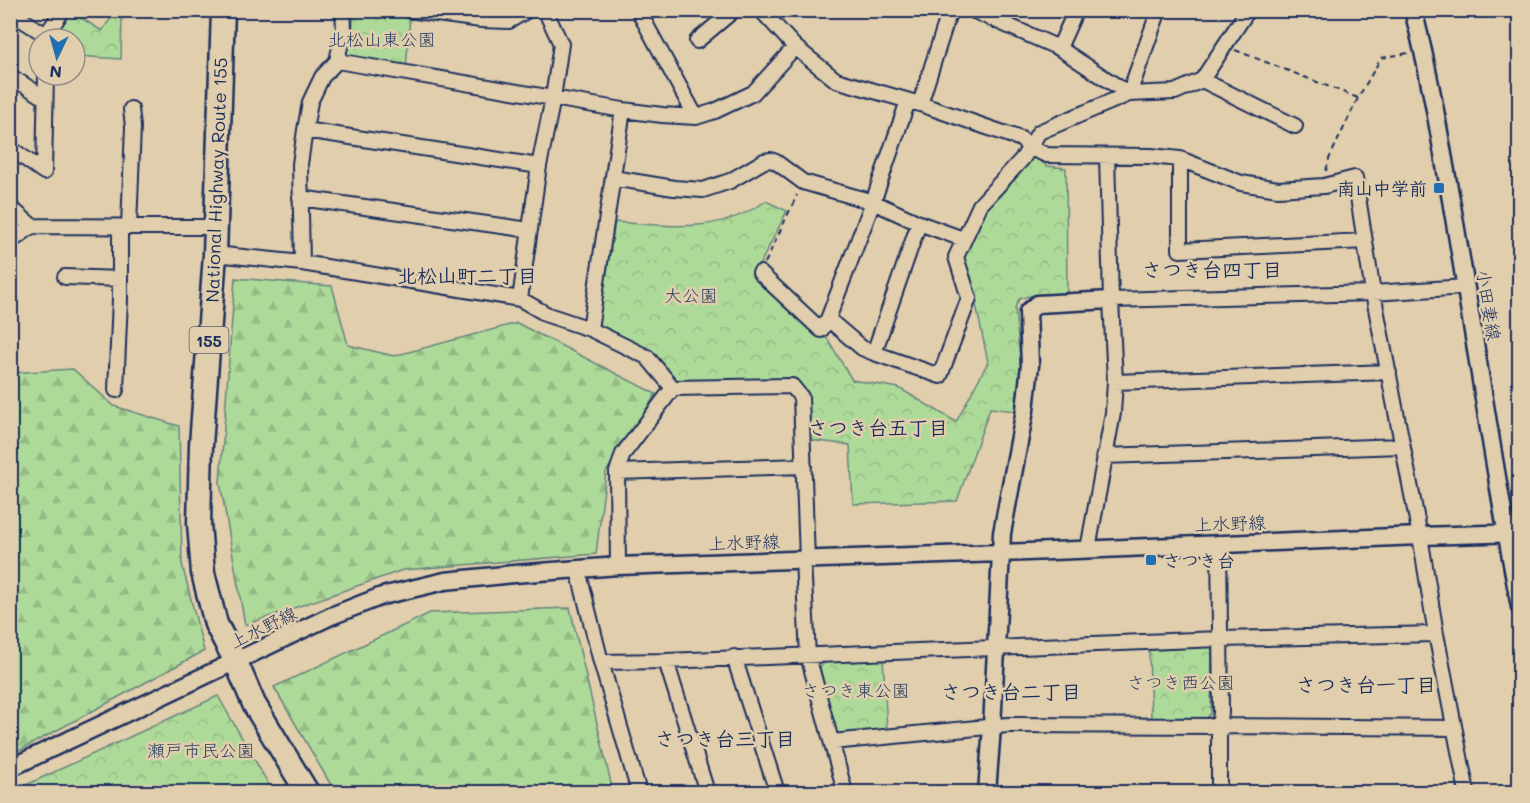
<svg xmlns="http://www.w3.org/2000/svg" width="1530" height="803" font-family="Mali,'Klee One',sans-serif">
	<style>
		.forest { fill: url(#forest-firs); stroke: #64847c; stroke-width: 1.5 }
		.park { fill: url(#park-crowns); stroke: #64847c; stroke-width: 1.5 }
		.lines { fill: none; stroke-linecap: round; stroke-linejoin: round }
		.minor-casing { stroke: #1b2f5e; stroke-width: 18 }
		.tertiary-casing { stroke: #1b2f5e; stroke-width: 21 }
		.trunk-casing { stroke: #1b2f5e; stroke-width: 27 }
		.path { stroke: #1b2f5e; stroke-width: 2; stroke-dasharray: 6 4.5; stroke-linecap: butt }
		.minor { stroke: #e1ceac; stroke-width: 14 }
		.tertiary { stroke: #e1ceac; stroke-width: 16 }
		.trunk { stroke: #e1ceac; stroke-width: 22 }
		.poi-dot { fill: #1f6fb2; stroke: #e1ceac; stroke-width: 2 }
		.labels { text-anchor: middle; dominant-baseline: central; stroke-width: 5; stroke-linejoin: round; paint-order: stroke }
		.shield { fill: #e1ceac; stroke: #565f75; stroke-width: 1.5 }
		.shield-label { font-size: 16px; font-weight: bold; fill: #1b2f5e }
		.park-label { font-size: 18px; fill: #2a4064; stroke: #e1ceac }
		.street-label { font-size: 18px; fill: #1b2f5e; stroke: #e1ceac }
		.poi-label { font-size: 18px; font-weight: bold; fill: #1b2f5e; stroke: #e1ceac; text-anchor: end }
		.neighbourhood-label { font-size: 20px; font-weight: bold; fill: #1b2f5e; stroke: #e1ceac }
	</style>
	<defs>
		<pattern id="forest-firs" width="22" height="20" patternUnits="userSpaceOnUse" patternTransform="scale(1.5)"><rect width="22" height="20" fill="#aeda99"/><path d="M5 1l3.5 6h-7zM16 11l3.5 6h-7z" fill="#95bb86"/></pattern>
		<pattern id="park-crowns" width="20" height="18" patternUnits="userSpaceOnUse" patternTransform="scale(1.5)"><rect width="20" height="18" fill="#aeda99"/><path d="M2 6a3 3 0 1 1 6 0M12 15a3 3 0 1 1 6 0" fill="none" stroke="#95bb86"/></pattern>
	</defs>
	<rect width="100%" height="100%" fill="#e1ceac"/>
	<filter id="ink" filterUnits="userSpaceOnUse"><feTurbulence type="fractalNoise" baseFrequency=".0167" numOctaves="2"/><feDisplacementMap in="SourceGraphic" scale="12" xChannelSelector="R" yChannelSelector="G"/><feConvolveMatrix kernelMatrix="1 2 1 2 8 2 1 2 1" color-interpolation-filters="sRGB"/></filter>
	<g filter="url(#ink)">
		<!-- forest -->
		<path class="forest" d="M235 278 332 286 348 345 394 356 517 323 656 394 606 472 596 554 403 570 245 625 220 482Z
			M73 369 114 406 179 426 182 564 204 651 11 755V373Z
			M570 608 613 792H335L274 687 430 613Z"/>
		<!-- park -->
		<path class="park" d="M70 11 102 31 113 15 122 16 121 59 75 56V39H51Z
			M354 11H370L410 17 406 70 348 61 343 53 352 33Z
			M1032 155 1047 166 1066 168 1067 294 1029 296 1019 299 1015 308 1021 368 1015 411 990 408 957 501 853 504 850 445 810 440 809 394 796 380 681 382 672 377 652 352 598 326 615 222C670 226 719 234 766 201L787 211 755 274 819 337 827 338 852 380 899 388 956 422 988 362 975 300 962 263 965 246 983 209Z
			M1212 647 1211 713 1206 719 1151 718 1149 650Z
			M883 658 887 731 837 736 820 668 826 660Z
			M218 696 273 792H11Z"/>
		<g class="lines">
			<defs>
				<path id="minor" d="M408 10 481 20 509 21 528 10
					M638 10 696 117
					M761 10 795 47 836 80 920 104 1021 139 1030 148 1047 155 1151 156 1180 159 1241 183 1278 189 1324 186 1355 178 1373 293 1420 536 1436 634 1467 792
					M972 10 1059 48 1129 94
					M10 12 46 35
					M46 39V35L63 10
					M697 41 734 10
					M1059 48 1076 10
					M337 61 623 110 662 115 696 117 715 111 753 93 795 47
					M10 76 45 98
					M1202 80 1295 126
					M1129 94 1159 10
					M920 104 950 10
					M305 130 539 166
					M10 148 44 172 46 75
					M1180 159V250L1365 241
					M613 178 674 188 703 190 730 181 764 161 771 160 776 162 803 182 873 202 919 223 963 239
					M300 198 530 230
					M10 207 32 226
					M129 226 133 127 131 109
					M10 242 32 226 216 227
					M215 254 302 263 520 299 548 315 590 329 647 357 673 388
					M302 263 300 164 305 130 310 102 322 77 337 61 344 28 343 10
					M760 273 821 330 828 319 873 202 908 101
					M65 277 120 279
					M520 299 539 166 553 98 561 44 545 10
					M1111 300 1373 293 1466 287
					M828 319 862 348 874 353 940 376 969 298 956 257 980 205 1023 158 1039 132 1129 94 1175 92 1202 80 1248 10
					M590 329 623 110
					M874 353 919 223
					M1115 382 1389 372
					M673 388 792 386 801 397 807 559
					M116 390 120 299V227
					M1104 456 1402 446
					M617 472 804 466
					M1219 543 1221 713 1219 726V792
					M1088 549 1113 413 1115 382 1111 300 1107 156
					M803 560 808 656 845 792
					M618 566 617 472 623 454 673 388
					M578 570 601 662 639 792
					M734 657 777 792
					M666 661 707 792
					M601 662 666 661 1220 639 1436 634
					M832 742 1008 725 1219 726 1454 728"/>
				<path id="tertiary" d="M1413 10C1429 71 1439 132 1450 194 1474 331 1494 470 1520 607
					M10 768 331 616 382 596 445 581 514 574 618 566 1001 553 1420 536 1520 533
					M987 792 992 727 1001 553 1002 533 1025 410 1030 365 1028 312 1037 304 1111 300"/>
				<path id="trunk" d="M223 10 215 254 201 445 199 523 203 573 216 624 236 662 254 704 307 792"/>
			</defs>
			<!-- minor casing -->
			<use href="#minor" class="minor-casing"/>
			<!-- tertiary casing -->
			<use href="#tertiary" class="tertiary-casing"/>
			<!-- trunk casing -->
			<use href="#trunk" class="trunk-casing"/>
			<!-- path -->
			<path class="path" d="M1235 50 1358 98
				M1326 171 1329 159 1358 98 1381 58 1408 53
				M765 263 797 195"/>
			<!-- minor -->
			<use href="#minor" class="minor"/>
			<!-- tertiary -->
			<use href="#tertiary" class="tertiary"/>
			<!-- trunk -->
			<use href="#trunk" class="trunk"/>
		</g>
	</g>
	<!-- markers -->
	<g class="poi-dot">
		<rect x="1433" y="182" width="12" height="12" rx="3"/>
		<rect x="1145" y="554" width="12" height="12" rx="3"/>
	</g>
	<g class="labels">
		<!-- shield labels -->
		<rect class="shield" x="189.5" y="327" width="39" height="26" rx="4.5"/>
		<g class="shield-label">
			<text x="209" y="340">155</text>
		</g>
		<!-- park labels -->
		<g class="park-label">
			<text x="382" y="39">北松山東公園</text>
			<text x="691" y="295">大公園</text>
			<text x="1181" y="682">さつき西公園</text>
			<text x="856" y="690">さつき東公園</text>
			<text x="201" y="750">瀬戸市民公園</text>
		</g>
		<!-- street labels -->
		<g class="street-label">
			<text transform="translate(216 180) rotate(-88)">National Highway Route 155</text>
			<text transform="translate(1489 305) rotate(81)">小田妻線</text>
			<text transform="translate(1230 523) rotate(-2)">上水野線</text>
			<text transform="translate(744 542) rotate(-2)">上水野線</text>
			<text transform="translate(263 627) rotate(-26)">上水野線</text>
		</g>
		<!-- poi labels -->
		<g class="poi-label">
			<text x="1427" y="188">南山中学前</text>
			<text x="1163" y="560" text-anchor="start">さつき台</text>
		</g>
		<!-- neighbourhood labels -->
		<g class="neighbourhood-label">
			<text x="1212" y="269">さつき台四丁目</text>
			<text x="467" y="275">北松山町二丁目</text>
			<text x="878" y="427">さつき台五丁目</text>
			<text x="1366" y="684">さつき台一丁目</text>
			<text x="1011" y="691">さつき台二丁目</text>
			<text x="725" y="738">さつき台三丁目</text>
		</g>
	</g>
	<!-- margin -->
	<rect width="1530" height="803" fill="none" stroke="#e1ceac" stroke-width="36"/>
	<rect x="18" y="18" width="1494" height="767" fill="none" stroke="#1b2f5e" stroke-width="2" filter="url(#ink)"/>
	<!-- north arrow -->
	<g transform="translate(57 57) rotate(185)"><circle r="28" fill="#e1ceac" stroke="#928e8d" stroke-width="1.5"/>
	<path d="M0-4.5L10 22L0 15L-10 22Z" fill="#1f6fb2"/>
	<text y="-9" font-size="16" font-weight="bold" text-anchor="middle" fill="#1b2f5e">N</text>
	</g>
</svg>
